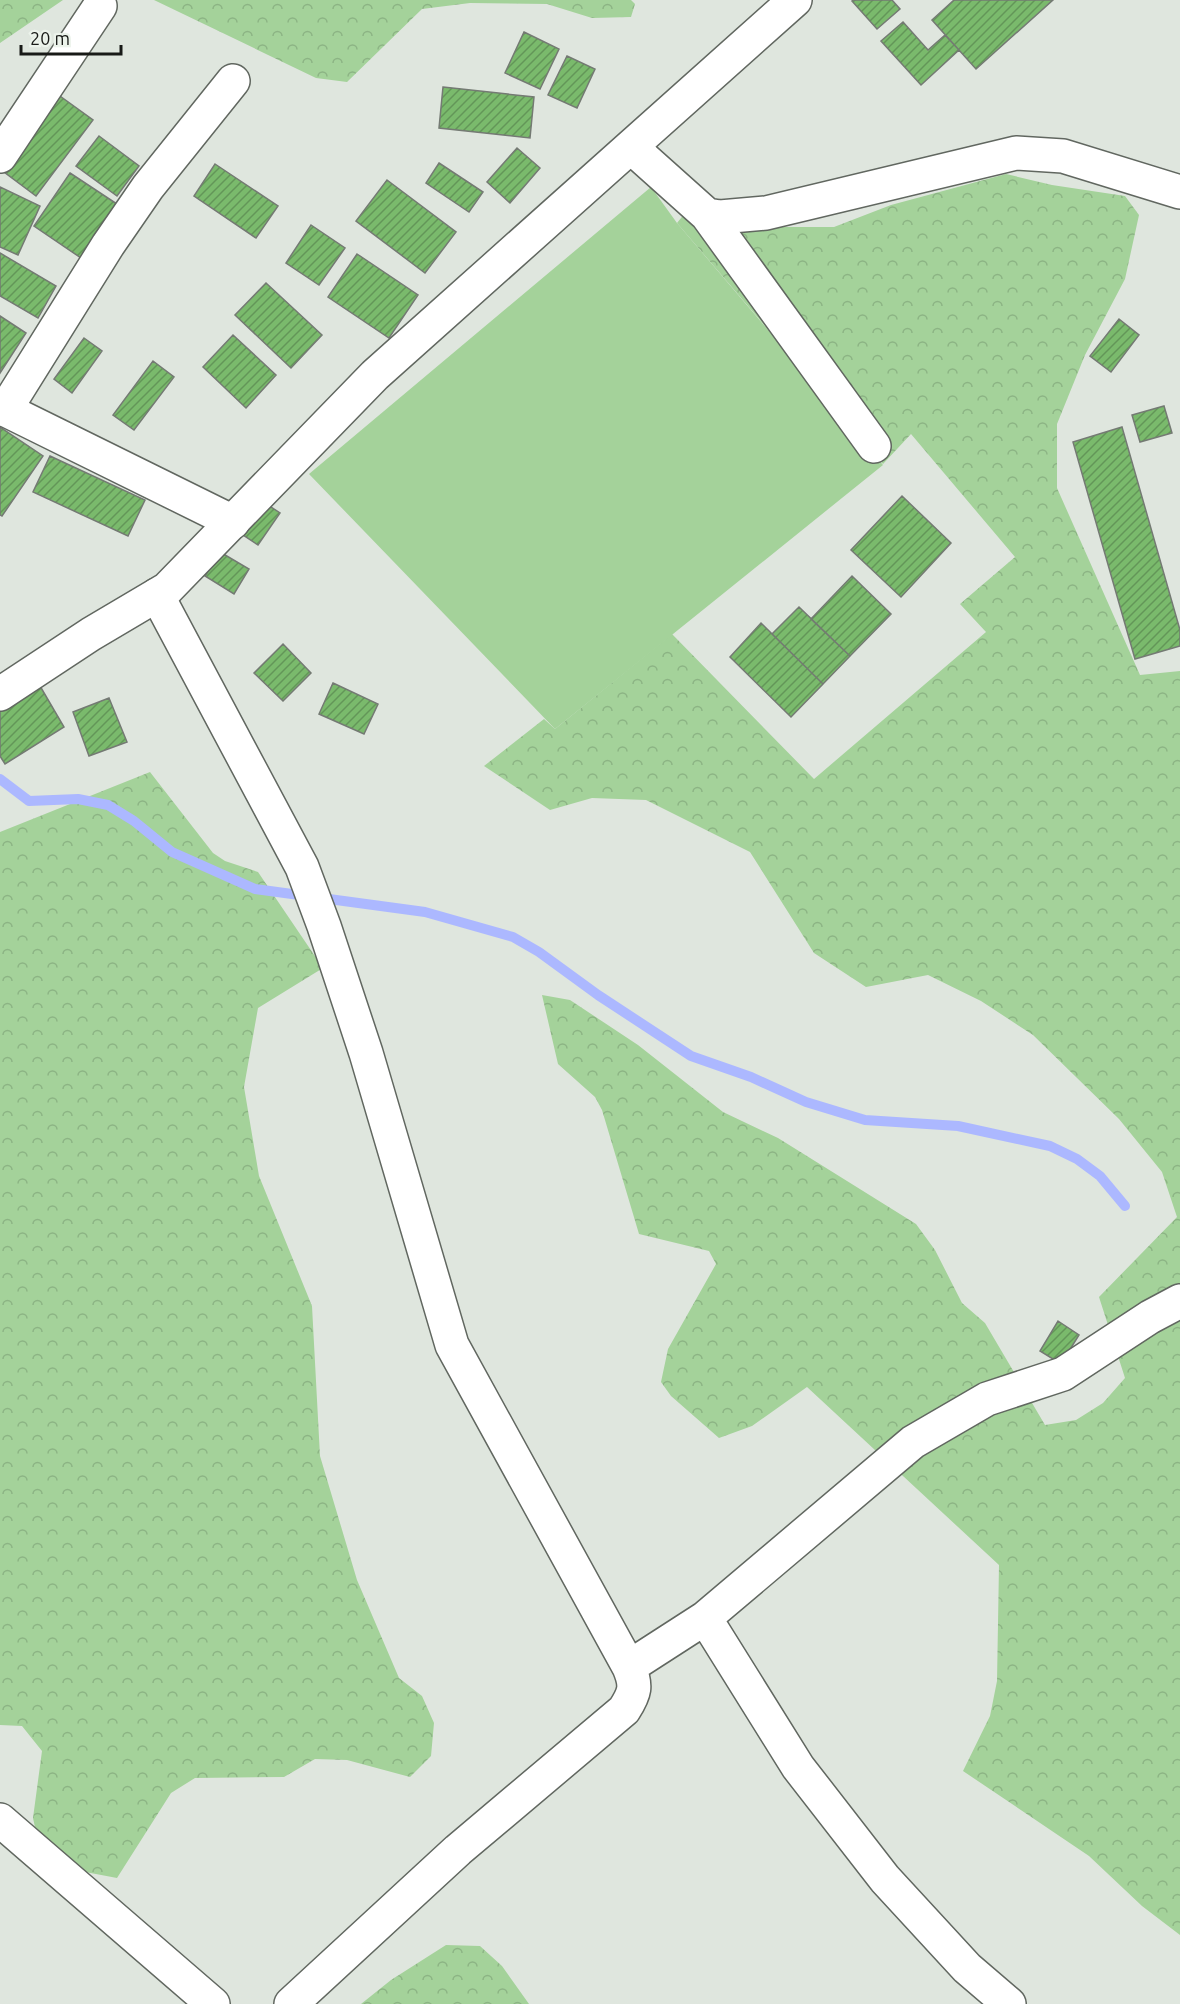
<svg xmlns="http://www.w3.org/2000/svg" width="1180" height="2004" font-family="Ubuntu,sans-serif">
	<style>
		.forest { fill: url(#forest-crowns) }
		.park { fill: #a4d29a }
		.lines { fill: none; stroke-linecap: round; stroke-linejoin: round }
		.stream { stroke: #acb8ff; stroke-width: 10 }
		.building { fill: url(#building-hatch); stroke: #747a73; stroke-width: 1.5 }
		.minor-casing { stroke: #616760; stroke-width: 36 }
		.tertiary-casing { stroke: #616760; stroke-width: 36 }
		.minor { stroke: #fff; stroke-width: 33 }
		.tertiary { stroke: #fff; stroke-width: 33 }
	</style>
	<defs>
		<pattern id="forest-crowns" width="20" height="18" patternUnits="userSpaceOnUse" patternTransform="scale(1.5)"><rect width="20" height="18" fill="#a4d29a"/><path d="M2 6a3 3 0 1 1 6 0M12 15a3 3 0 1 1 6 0" fill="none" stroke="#8cb484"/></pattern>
		<pattern id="building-hatch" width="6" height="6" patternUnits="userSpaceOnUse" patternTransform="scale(1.5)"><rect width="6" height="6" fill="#7aba6c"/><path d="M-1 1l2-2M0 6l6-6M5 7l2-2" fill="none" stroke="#639658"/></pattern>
	</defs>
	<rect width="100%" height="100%" fill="#dfe6de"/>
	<!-- forest -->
	<path class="forest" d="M0 0H63L0 43Z
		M154 0H631L635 4 631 17 592 18 547 4 470 3 422 9 347 82 316 78Z
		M1006 174 1052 185 1125 196 1139 215 1125 279 1085 355 1057 424V488L1140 675 1180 671V1935L1142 1906 1089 1856 963 1771 990 1716 997 1681 999 1565 807 1387 752 1426 719 1438 671 1396 661 1382 668 1349 716 1264 709 1251 639 1234 602 1110 595 1097 558 1064 542 995 570 1000 638 1045 723 1112 778 1138 916 1224 935 1250 962 1303 985 1323 1045 1425 1076 1420 1103 1403 1125 1378 1099 1297 1177 1217 1162 1172 1119 1119 1033 1035 981 1001 928 975 866 987 814 953 750 852 646 800 592 798 550 810 484 766 544 719 555 729 672 634 814 779 986 632 960 604 1015 557 911 434 883 464 677 223 689 208 754 227H834L891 205Z
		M150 772 213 853 225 861 258 872 323 968 258 1008 244 1087 259 1176 312 1306 320 1456 357 1580 399 1678 422 1696 434 1723 431 1756 410 1777 347 1760 315 1759 284 1777 195 1778 171 1793 117 1878 59 1867 39 1846 33 1818 42 1751 22 1726 0 1725V832Z
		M446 1945 480 1946 502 1966 529 2004H361L391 1980Z"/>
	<!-- park -->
	<path class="park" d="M651 187 677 223 883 465 555 729 309 474Z"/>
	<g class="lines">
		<!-- stream -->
		<path class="stream" d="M0 779 29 801 78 799 108 805 134 821 172 852 255 889 425 912 513 937 539 952 598 995 691 1056 751 1077 806 1102 865 1120 958 1126 1050 1146 1077 1159 1100 1176 1125 1206"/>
	</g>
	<!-- building -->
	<path class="building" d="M853 0H892L900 9 877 29 852 1Z
		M954 0H1053L976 69 932 20Z
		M903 22 928 50 945 35 959 50 921 85 881 41Z
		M524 32 559 49 540 89 505 73Z
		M567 56 595 69 577 108 548 95Z
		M443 87 534 97 530 138 439 128Z
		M53 91 93 120 36 196 0 169Z
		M99 136 139 166 117 196 76 166Z
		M517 148 540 168 510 203 487 182Z
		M439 163 483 192 469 212 426 183Z
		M215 164 278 206 256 238 194 196Z
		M70 173 117 204 81 258 34 226Z
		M387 180 456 232 425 273 356 221Z
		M0 187 40 206 18 255 0 247Z
		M311 225 345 248 319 285 286 263Z
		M0 253 56 286 38 318 0 296Z
		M357 254 418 295 389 338 328 297Z
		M266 283 322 335 291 368 235 315Z
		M0 316 26 333 0 373Z
		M1119 319 1139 335 1111 372 1090 356Z
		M233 335 276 375 246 408 203 367Z
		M84 338 102 351 72 393 54 379Z
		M153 361 174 377 134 430 113 415Z
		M1164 406 1172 433 1140 442 1132 415Z
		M0 427 43 456 2 516 0 515Z
		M1122 427 1180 630V646L1135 659 1073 442Z
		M50 456 145 500 128 536 33 492Z
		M902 496 951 543 901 597 851 550Z
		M259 499 280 513 258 545 237 531Z
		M220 552 249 569 234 594 205 576Z
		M852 576 891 614 850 656 811 619Z
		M799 607 850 656 823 684 772 634Z
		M761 623 823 684 791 717 730 657Z
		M283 644 311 673 283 701 254 673Z
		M333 683 378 704 364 734 319 714Z
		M40 686 64 727 5 764 0 756V710Z
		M109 698 127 742 89 756 73 712Z
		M1058 1321 1079 1335 1061 1364 1040 1351Z"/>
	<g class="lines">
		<defs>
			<path id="minor" d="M631 147 707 215 720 217 766 213 1016 153 1063 156 1180 192
				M0 156 100 6
				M707 215 874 446
				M0 407 233 522
				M5 410 108 245 148 187 233 81
				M157 595 302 867 324 926 366 1053 452 1345 629 1667C637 1686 635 1693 624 1710L458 1850 291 2004
				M705 1618 913 1442 987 1399 1063 1374 1150 1317 1180 1301
				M629 1667 705 1618 798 1767 885 1879 967 1968 1009 2004
				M0 1820 213 2004"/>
			<path id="tertiary" d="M0 694 91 634 167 589 375 375 795 0"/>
		</defs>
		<!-- minor casing -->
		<use href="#minor" class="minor-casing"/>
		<!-- tertiary casing -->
		<use href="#tertiary" class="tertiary-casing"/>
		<!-- minor -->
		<use href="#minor" class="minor"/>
		<!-- tertiary -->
		<use href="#tertiary" class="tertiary"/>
	</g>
	<!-- scale -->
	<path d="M21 45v9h100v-9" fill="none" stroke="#181a17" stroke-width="3"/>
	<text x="30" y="45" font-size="18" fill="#181a17" stroke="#ecf3eb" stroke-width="4.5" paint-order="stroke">20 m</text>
</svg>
